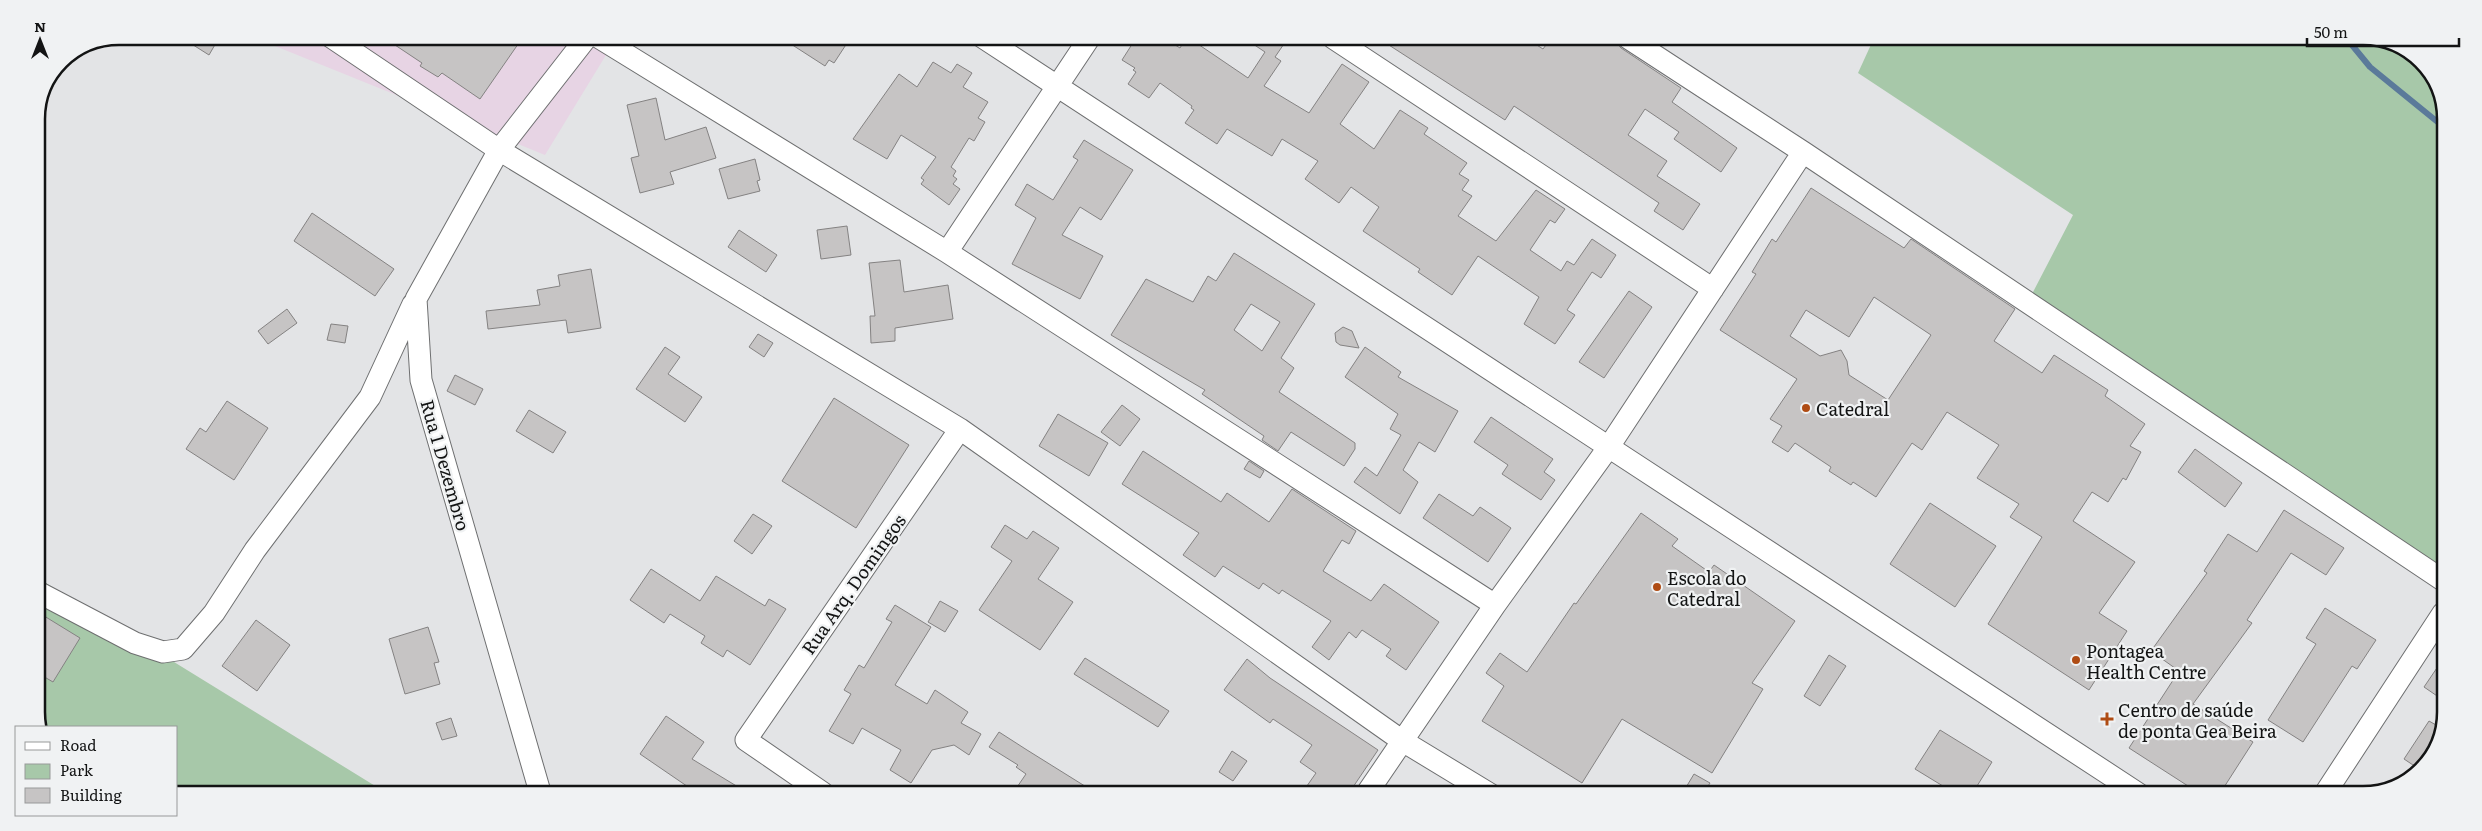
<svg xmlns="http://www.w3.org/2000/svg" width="2482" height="831" font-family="Literata,serif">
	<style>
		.commercial { fill: #e7d4e4 }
		.green { fill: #a7c8a9 }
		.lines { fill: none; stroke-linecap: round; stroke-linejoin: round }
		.stream { stroke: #5b7a9a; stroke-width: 6 }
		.building { fill: #c6c4c4; stroke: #848282; fill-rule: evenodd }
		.minor-casing { stroke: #6e6f70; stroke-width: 23 }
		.minor { stroke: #fff; stroke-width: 21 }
		.poi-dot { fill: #af4c14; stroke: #f0f2f3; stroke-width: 2 }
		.labels { text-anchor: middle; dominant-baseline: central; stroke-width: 4.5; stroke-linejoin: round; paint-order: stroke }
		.poi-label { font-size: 18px; fill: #131414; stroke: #f0f2f3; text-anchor: start }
		.street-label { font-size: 18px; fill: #131414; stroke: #f0f2f3 }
		.rim { fill: none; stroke: #131414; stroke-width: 2.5 }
	</style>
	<rect width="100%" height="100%" fill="#e3e4e6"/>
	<!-- commercial -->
	<path class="commercial" d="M250 36 617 37 545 155Z"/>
	<!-- green -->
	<path class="green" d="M1874 38 2385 39 2425 65 2446 113 2444 569 2032 294 2073 215 1858 73Z
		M36 577 385 792H176V727H40L36 718Z"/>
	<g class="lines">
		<!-- stream -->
		<path class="stream" d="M2347 39 2370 67 2445 128"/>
	</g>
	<!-- building -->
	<path class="building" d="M179 36H220L209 55Z
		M383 37H523L480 99 442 73 438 77 420 66 422 63Z
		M780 37H851L834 63 829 60 825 66Z
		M1136 38H1164L1180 48 1186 38H1189L1248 78 1265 52 1244 38H1288L1275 57 1281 61 1264 86 1309 113 1342 64 1369 82 1340 124 1374 149 1400 110 1428 128 1424 134 1467 163 1459 174 1469 180 1462 190 1472 196 1458 216 1496 241 1536 190 1565 209 1555 223 1550 220 1530 250 1561 271 1567 261 1574 265 1592 239 1616 255 1601 278 1592 272 1567 310 1575 315 1555 344 1524 324 1539 297 1478 256 1452 295 1418 272 1420 269 1363 231 1379 207 1351 187 1339 203 1305 179 1318 161 1282 139 1272 156 1227 129 1217 144 1185 123 1194 110 1191 108 1192 106 1160 83 1149 98 1128 84 1136 72 1133 70 1135 68 1122 60Z
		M1378 38H1526L1543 49 1551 38H1612L1621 48 1681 88 1672 102 1737 148 1721 172 1674 139 1679 132 1645 109 1628 135 1667 161 1657 176 1700 204 1683 230 1654 211 1659 203 1514 106 1505 120Z
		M933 62 951 73 957 64 972 73 963 87 988 102 978 118 985 122 974 141 969 138 951 167 956 171 953 176 957 179 953 184 960 189 949 205 921 184 924 180 921 178 936 157 901 135 887 159 853 139 899 74 917 87Z
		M656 98 665 140 706 127 716 158 670 172 674 184 640 193 631 158 639 156 627 105Z
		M1084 140 1133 170 1101 220 1080 207 1062 235 1103 256 1080 299 1012 264 1036 218 1015 205 1027 184 1053 200 1078 160 1073 157Z
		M755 159 760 180 757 181 760 191 728 199 719 169Z
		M1811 188 1904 248 1911 239 2015 309 1994 341 2042 373 2054 355 2108 390 2105 396 2145 424 2130 446 2141 452 2126 480 2123 478 2108 502 2092 492 2073 521 2135 562 2099 613 2127 631 2089 690 1988 624 2042 537 2010 517 2019 504 1977 478 1999 445 1947 412 1922 450 1912 443 1876 497 1853 482 1851 485 1829 471 1831 467 1795 443 1788 452 1772 442 1782 426 1770 419 1797 379 1720 330 1756 274 1752 272 1772 239 1776 242ZM1874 297 1931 335 1888 400 1849 375 1847 361 1841 350 1820 356 1790 336 1806 310 1849 337Z
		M312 213 394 269 375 296 294 241Z
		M847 226 851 255 821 259 817 230Z
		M739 230 777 255 766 272 728 247Z
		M1234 253 1315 304 1281 358 1294 368 1279 392 1355 443V449L1344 466 1291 432 1278 451 1262 440 1264 436 1202 394 1205 390 1111 335 1146 279 1193 302 1208 276 1216 281ZM1251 304 1280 322 1262 351 1234 330Z
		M900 260 904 292 948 285 953 319 895 328V341L871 343 870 316H875L869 263Z
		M591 269 601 328 568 333 566 320 488 329 486 311 540 305 537 290 560 286 558 275Z
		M1629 291 1652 307 1604 378 1579 362Z
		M287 309 297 323 268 344 258 331Z
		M331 324 348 326 345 343 327 340Z
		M1343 327 1352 331 1359 348 1340 345 1336 342 1335 333Z
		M758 334 773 343 764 357 749 347Z
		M665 347 680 357 668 374 702 397 685 422 636 389Z
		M1365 347 1401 372 1398 377 1458 411 1435 452 1419 442 1403 470 1418 482 1400 514 1354 482 1365 467 1377 476 1401 435 1390 429 1398 414 1345 377Z
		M455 375 483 389 475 405 447 391Z
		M834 398 909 445 856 528 782 481Z
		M227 401 268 428 234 480 186 449 200 428 206 432Z
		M1122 405 1140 419 1120 446 1101 432Z
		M529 410 566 432 553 453 516 431Z
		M1058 414 1108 443 1089 476 1039 446Z
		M1491 417 1553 459 1544 472 1555 480 1541 500 1502 474 1508 465 1474 442Z
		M2195 449 2242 483 2225 507 2178 472Z
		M1143 451 1221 502 1227 493 1269 522 1292 489 1356 531 1349 544 1342 540 1323 571 1371 601 1384 584 1439 622 1406 670 1386 656 1391 649 1362 630 1356 638 1349 632 1329 660 1312 647 1331 621 1282 590 1279 594 1263 583 1259 589 1223 566 1215 577 1183 555 1199 533 1122 484Z
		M1249 461 1264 471 1260 478 1244 469Z
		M1439 494 1473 516 1480 507 1511 528 1488 562 1423 518Z
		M1930 503 1996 546 1955 607 1890 564Z
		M2284 510 2344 548 2326 575 2291 553 2247 620 2252 623 2193 704 2253 742 2219 795H2202L2129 748 2179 671 2151 651 2207 573 2204 571 2228 534 2257 552Z
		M1641 513 1678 539 1672 546 1709 572 1714 565 1795 621 1752 683 1763 689 1712 773 1622 719 1582 783 1482 721 1504 686 1486 673 1500 653 1527 672 1574 603 1576 604Z
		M753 514 772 526 752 554 734 541Z
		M1005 525 1027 539 1033 531 1059 548 1038 579 1073 602 1040 650 979 610 1012 561 991 547Z
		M651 569 700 601 716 576 765 606 769 599 786 609 750 665 727 650 723 657 701 643 705 636 670 614 664 623 630 600Z
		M940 601 958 611 945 632 928 622Z
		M895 605 931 627 895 685 927 704 935 690 968 712 961 723 981 734 969 755 954 745 932 750 911 783 890 770 901 750 862 728 853 744 829 731 851 694 844 690 859 665 864 668 892 622 886 619Z
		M2325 608 2376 640 2357 669 2352 666 2303 742 2268 720 2316 644 2306 638Z
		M36 611 80 638 53 682 36 672Z
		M256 620 290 645 257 691 222 666Z
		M428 627 439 662 434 663 440 684 405 694 389 639Z
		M1829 655 1846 666 1820 706 1804 696Z
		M1085 658 1169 711 1158 727 1074 674Z
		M1247 659 1270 678 1378 750 1349 793H1302L1316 773 1300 762 1312 745 1273 719 1270 723 1224 690Z
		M2443 659V700L2424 687Z
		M666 716 704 742 692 759 748 793H697L640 754Z
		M451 718 457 736 442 740 436 723Z
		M2429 721 2443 729V734L2419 769 2404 759Z
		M1940 730 1992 762 1972 794H1956L1915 769Z
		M999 732 1027 750 1096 793H1013L1026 774 1016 767 1018 765 989 747Z
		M1232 751 1247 761 1233 781 1219 772Z
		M1694 774 1710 783 1703 794H1682Z"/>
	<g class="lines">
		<defs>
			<path id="minor" d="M331 37 499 150 960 429 1401 740 1490 794
				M598 37 947 252 1495 605
				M982 37 2139 794
				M1333 38 1713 289
				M1628 38 1803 152 2444 581
				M947 252 1090 37
				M36 591 135 643 163 652 183 649 214 613 255 550 370 397 413 304
				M540 792 421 380 416 299 499 150 587 37
				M823 793 746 740 960 429
				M1367 793 1495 605 1608 448 1803 152
				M2324 795 2443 613"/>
		</defs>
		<!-- minor casing -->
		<use href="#minor" class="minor-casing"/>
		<!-- minor -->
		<use href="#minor" class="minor"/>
	</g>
	<!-- markers -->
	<g class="poi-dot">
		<circle cx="1806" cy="408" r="5"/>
		<circle cx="1657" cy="587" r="5"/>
		<circle cx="2076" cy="660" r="5"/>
		<path d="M2104.5 711.5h5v5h5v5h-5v5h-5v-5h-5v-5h5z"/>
	</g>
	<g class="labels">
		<!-- poi labels -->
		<g class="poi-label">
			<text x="1816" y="408">Catedral</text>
			<text x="1667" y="577">Escola do<tspan x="1667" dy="21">Catedral</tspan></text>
			<text x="2086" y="650">Pontagea<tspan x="2086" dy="21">Health Centre</tspan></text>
			<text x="2118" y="709">Centro de saúde<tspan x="2118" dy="21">de ponta Gea Beira</tspan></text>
		</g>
		<!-- street labels -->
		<g class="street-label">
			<text transform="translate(446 465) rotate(74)">Rua 1 Dezembro</text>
			<text transform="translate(853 584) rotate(-55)">Rua Arq. Domingos</text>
		</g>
	</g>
	<!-- crop -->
	<path d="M0 0H2482V831H0ZM119 45H2363A74 74 0 0 1 2437 119V712A74 74 0 0 1 2363 786H119A74 74 0 0 1 45 712V119A74 74 0 0 1 119 45Z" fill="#f0f2f3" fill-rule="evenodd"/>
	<path class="rim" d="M119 45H2363A74 74 0 0 1 2437 119V712A74 74 0 0 1 2363 786H119A74 74 0 0 1 45 712V119A74 74 0 0 1 119 45Z"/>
	<!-- legend -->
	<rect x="15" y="726" width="162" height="90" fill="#f0f2f3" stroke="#98999a"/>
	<rect x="25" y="742" width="25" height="8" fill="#ffffff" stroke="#98999a"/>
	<text x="60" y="751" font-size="15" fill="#131414">Road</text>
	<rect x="25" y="764" width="25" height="15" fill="#a7c8a9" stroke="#98999a"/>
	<text x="60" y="776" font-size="15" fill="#131414">Park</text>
	<rect x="25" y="788" width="25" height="15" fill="#c6c4c4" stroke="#98999a"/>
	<text x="60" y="801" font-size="15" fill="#131414">Building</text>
	<!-- north arrow -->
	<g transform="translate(40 40)" stroke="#f0f2f3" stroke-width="4" paint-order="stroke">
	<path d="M0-4L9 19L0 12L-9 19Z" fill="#131414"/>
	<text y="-8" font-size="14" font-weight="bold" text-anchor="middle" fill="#131414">N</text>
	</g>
	<!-- scale -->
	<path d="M2307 38v8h152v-8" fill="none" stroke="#131414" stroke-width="2.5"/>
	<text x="2314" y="38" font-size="15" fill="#131414" stroke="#f0f2f3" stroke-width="4" paint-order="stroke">50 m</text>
</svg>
